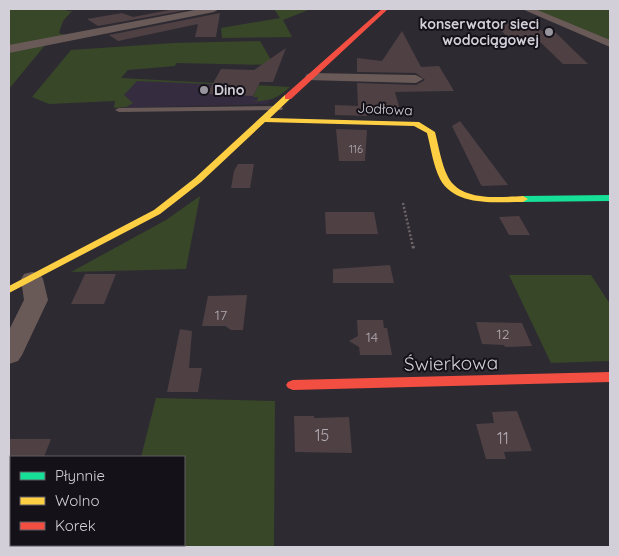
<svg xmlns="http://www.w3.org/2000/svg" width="619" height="556" font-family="Quicksand,sans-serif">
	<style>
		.built { fill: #352c3f }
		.green { fill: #384728 }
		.building { fill: #4e4043 }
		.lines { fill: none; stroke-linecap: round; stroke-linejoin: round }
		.path-far1 { stroke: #6f6566; stroke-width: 2.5; stroke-dasharray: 2 2; stroke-linecap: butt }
		.path { stroke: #6f6566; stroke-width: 3; stroke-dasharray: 2.5 2.5; stroke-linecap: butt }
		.lane { fill: #695a58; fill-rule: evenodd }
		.street { fill: #695a58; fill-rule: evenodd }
		.fast { fill: #16e098; fill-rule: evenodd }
		.slow { fill: #ffcf43; fill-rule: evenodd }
		.jam { fill: #f24e42; fill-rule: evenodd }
		.poi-dot { fill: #99959f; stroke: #141118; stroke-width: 2 }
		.labels { text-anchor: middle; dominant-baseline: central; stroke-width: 4; stroke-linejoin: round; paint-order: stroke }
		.far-number-label { font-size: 11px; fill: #b2abb4 }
		.far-poi-label { font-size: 14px; font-weight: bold; fill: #d3cfd9; stroke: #141118; text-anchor: end }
		.far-street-label { font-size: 14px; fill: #d3cfd9; stroke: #141118 }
		.number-label { font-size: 14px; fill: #b2abb4 }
		.near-number-label { font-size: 16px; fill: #b2abb4 }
		.near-street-label { font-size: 19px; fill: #d3cfd9; stroke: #141118 }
	</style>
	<rect width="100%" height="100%" fill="#2d2a32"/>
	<!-- built -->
	<path class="built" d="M120 78 287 87 267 104 114 108Z"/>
	<!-- green -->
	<path class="green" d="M9 9H67V11H72L63 21 59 33 65 35 9 46Z
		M274 9H311L283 20 292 37 222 38 221 28 280 18Z
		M530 9H610V45Z
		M260 41 274 65 176 63 175 66 128 70 121 78 290 87C276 100 270 100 252 102L257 101 258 97H253L258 86 137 81 124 95 133 103 126 107 114 108 115 101 49 104 32 97 71 50 173 43Z
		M46 44 9 89V51Z
		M200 196 186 269 71 272 166 220Z
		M509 275H591L610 304V361L551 363Z
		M156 398 275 401 274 547H118L119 545H184V457H141Z"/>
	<!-- building -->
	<path class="building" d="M175 9 187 10 98 26 87 19 122 13 133 17Z
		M220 13 216 37H195L198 24 118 41 109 35Z
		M493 22H533L542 31H554L588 64H563L538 40 511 41Z
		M402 31 421 67 439 66 454 91 395 92 400 110H368L367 116 335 115V105L358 106 357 83 416 85 425 80 416 73 357 72V58L382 61Z
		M286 48 273 82H260L253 96 207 94 221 69 254 70Z
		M460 121 508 185 483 186 481 185 452 126Z
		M336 129 367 130 365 161H339Z
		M238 164H254L250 188H231L234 171Z
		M325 212H374L378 234H326Z
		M519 216 530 235H509L499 217Z
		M390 265 394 283H333V269Z
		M85 274H116L104 304H71Z
		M247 295 243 330H231L225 326H202L208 296Z
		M357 320H383L384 328H387L392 355H360L359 347 349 341 358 336Z
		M476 322 522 323 532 346 505 347 504 345 482 344Z
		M180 329 192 331 189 368H202L198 392H167Z
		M517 411 532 451 504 452 506 459H486L476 424 494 423 492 412Z
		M294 416H314V418L349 417 352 453 295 452Z
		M9 439H51L44 457H9Z"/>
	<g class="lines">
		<!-- path-far1 -->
		<path class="path-far1" d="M403 203 413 247"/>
		<!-- path -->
		<path class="path" d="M413 246 414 250"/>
		<!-- lane -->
		<path class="lane" d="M279 106 283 108 282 110 119 112 115 110 119 108Z"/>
		<!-- street -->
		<path class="street" d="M200 9H219L214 12 9 53V45Z
			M522 9H535L610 40V47Z
			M312 73 416 75 423 79 416 83 307 80 305 77 307 74Z
			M32 272 40 274 43 279 48 300 22 355 18 361 9 364V330L24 300 21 279 24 274Z"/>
		<!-- fast -->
		<path class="fast" d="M610 195V201L523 202 518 199 523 196Z"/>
		<!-- slow -->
		<path class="slow" d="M285 95 292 97 270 118 419 122 435 132C439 147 441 163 448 177 461 202 500 197 523 196L528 199 523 202C496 202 455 207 440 179 433 165 431 148 427 133L414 126 265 122 201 182 160 214 9 293V286L154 210 195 178Z"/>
		<!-- jam -->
		<path class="jam" d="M382 9H388L291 99H285V95Z
			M610 372V382L293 390 288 388 286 385 288 382 293 380Z"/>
	</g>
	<!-- markers -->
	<g class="poi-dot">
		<circle cx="549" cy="32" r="5"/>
		<circle cx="204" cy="90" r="5"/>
	</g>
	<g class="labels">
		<!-- far-number labels -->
		<g class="far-number-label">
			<text x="356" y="149">116</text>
		</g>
		<!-- far-poi labels -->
		<g class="far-poi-label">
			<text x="539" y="24">konserwator sieci<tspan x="539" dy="16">wodociągowej</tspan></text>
			<text x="214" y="90" text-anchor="start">Dino</text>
		</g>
		<!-- far-street labels -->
		<g class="far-street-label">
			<text transform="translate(385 109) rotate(3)">Jodłowa</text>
		</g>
		<!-- number labels -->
		<g class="number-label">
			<text x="221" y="315">17</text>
			<text x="503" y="334">12</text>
			<text x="372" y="337">14</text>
		</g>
		<!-- near-number labels -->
		<g class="near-number-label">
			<text x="322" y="435">15</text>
			<text x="503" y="438">11</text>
		</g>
		<!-- near-street labels -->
		<g class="near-street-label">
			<text transform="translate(451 363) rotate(-1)">Świerkowa</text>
		</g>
	</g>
	<!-- border -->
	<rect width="619" height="556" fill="none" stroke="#d3cfd9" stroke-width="20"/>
	<!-- legend -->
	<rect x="10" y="456" width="175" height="90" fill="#141118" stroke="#605d65"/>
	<rect x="20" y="472" width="25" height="8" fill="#16e098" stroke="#605d65"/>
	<text x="55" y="481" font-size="15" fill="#d3cfd9">Płynnie</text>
	<rect x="20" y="497" width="25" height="8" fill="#ffcf43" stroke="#605d65"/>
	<text x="55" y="506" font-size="15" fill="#d3cfd9">Wolno</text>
	<rect x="20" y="522" width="25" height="8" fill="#f24e42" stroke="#605d65"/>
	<text x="55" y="531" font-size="15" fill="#d3cfd9">Korek</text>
</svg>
